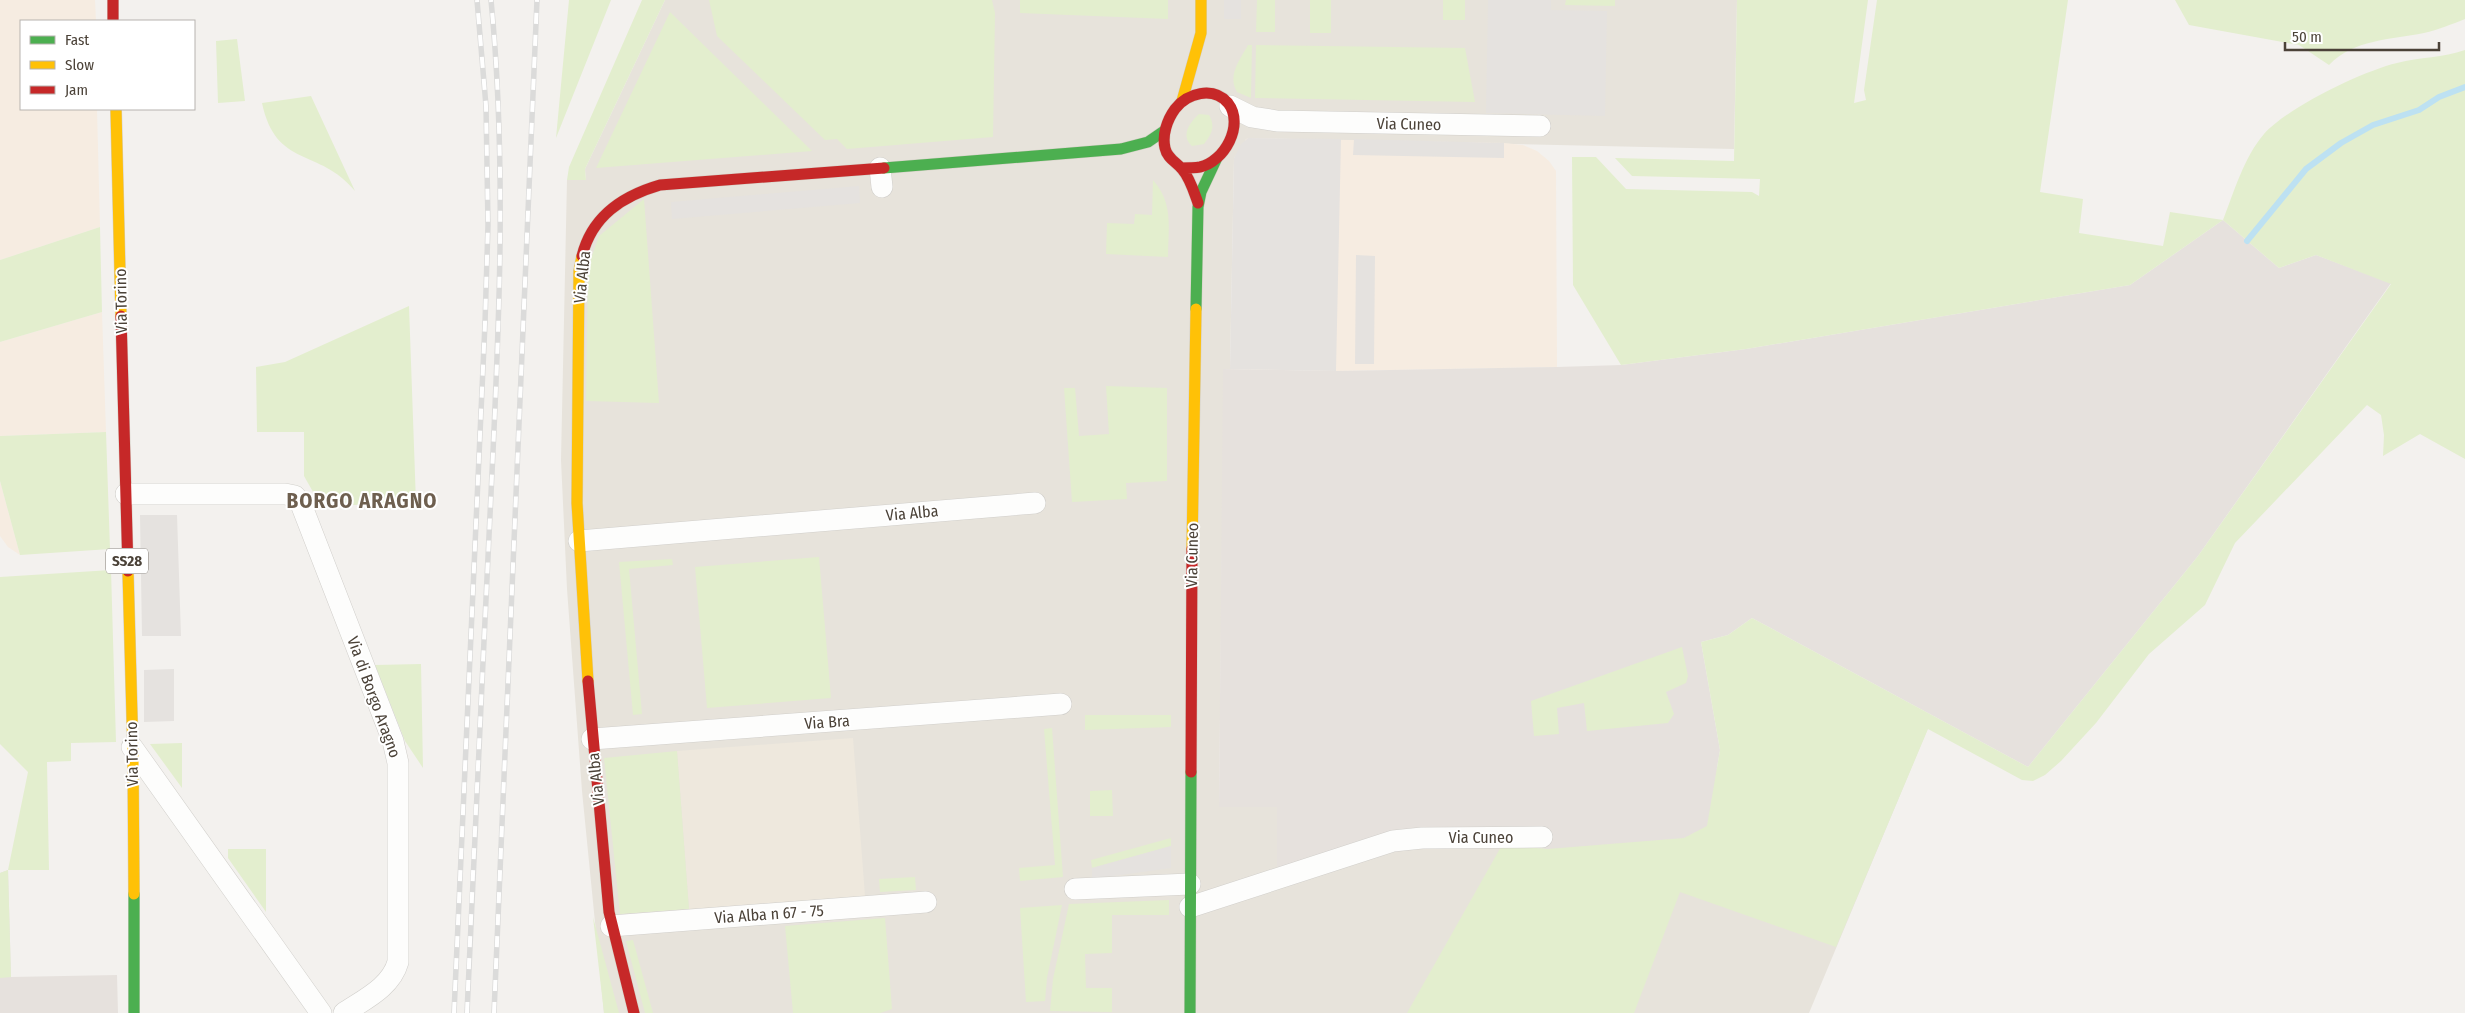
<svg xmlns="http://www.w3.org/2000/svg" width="2465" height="1013" font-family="'Fira Sans Condensed',sans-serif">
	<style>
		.residential { fill: #e7e3db }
		.commercial { fill: #f6ece1 }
		.industrial { fill: #e6e1dd }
		.education { fill: #eee8dd }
		.green { fill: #e3eece }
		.parking { fill: #e5e2df }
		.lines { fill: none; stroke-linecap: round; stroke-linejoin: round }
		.stream { stroke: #bde1f2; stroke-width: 6 }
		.street-casing { stroke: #d1cfcb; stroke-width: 22 }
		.fast-casing { stroke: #d3cec4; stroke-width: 12 }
		.slow-casing { stroke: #d3cec4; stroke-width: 12 }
		.jam-casing { stroke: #d3cec4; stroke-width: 12 }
		.street { stroke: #fdfdfc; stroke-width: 21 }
		.fast { stroke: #4caf50; stroke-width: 11 }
		.slow { stroke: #ffc107; stroke-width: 11 }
		.jam { stroke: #c62828; stroke-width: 11 }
		.rail-casing { stroke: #dbdbda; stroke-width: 5.5 }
		.rail { stroke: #fff; stroke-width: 4; stroke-dasharray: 11; stroke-linecap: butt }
		.labels { text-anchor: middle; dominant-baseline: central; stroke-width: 4; stroke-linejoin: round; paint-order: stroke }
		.shield { fill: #fff; stroke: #817b74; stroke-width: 1 }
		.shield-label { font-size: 15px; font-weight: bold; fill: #4b4238 }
		.street-label { font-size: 16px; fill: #4b4238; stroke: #fff }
		.district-label { font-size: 21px; font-weight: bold; letter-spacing: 1px; fill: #6e5f4f; stroke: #fff }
	</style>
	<rect width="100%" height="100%" fill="#f3f1ee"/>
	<!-- residential -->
	<path class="residential" d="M665 0H1737L1734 149 1249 138 1234 158 1230 369H1224L1219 806 1277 807V886L1395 847 1933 716 1809 1013H604L582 791 567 589 561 460 567 180H586L585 169Z"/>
	<!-- commercial -->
	<path class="commercial" d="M0 0H95L96 21H21V109H97L100 227 0 260Z
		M1248 138 1504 143 1523 145 1537 151 1549 161 1556 171 1557 367 1336 371 1230 369 1245 140Z
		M102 312 106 432 0 436V342Z
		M0 481 20 555 8 547 0 536Z"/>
	<!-- industrial -->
	<path class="industrial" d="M2223 220 2279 268 2316 255 2391 283 2198 556 2028 767 1752 618 1728 635 1701 642 1720 750 1707 826 1684 838 1548 849 1502 845H1413L1277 886V807H1219L1223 369 1336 371 1557 367 1621 365 1746 349 2130 285Z
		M8 870 11 977 117 975 118 1013H0V873Z"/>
	<!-- education -->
	<path class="education" d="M853 738 865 896 689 909 677 751Z"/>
	<!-- green -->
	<path class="green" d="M569 0H611L556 138Z
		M642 0H665L585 169 586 180H567L569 167Z
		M709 0H992L995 13 993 137 847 149 837 139 825 140 717 36Z
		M1020 0H1168V19L1020 13Z
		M1257 0H1275V32H1256Z
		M1310 0H1331V33H1310Z
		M1443 0H1465V20H1443Z
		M1566 0H1615V6L1565 5Z
		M1737 0H1868L1854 103 1866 100 1864 90 1877 0H2068L2040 192 2083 199 2079 233 2163 246 2170 212 2223 220C2234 192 2244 157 2264 134 2288 107 2363 71 2397 63 2420 57 2443 58 2465 50V459L2420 434 2383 456 2384 435 2381 415 2367 405 2235 543 2205 605 2149 654 2096 723 2061 761 2045 775 2033 781 2022 780 1928 729 1836 947 1680 892 1634 1013H1407L1502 845 1548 849 1684 838 1707 826 1720 750 1701 642 1728 635 1752 618 2028 767 2198 556 2391 284 2316 255 2279 268 2223 220 2130 285 1746 349 1621 365 1573 285 1572 157H1596L1626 189 1752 192 1759 196 1760 179 1632 176 1615 158 1734 161Z
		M2175 0H2465V19C2452 24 2438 30 2424 33 2390 40 2354 39 2329 65L2299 45 2189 25Z
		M670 12 812 151 596 168Z
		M237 39 245 101 218 103 216 41Z
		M1248 45H1252L1251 98 1237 92C1227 75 1240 60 1248 45Z
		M1256 45 1465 48 1475 102 1255 98Z
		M311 96 355 191C319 147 276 169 262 103Z
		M1199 114 1209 115C1216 127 1211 135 1204 144L1192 146C1180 136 1190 122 1199 114Z
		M1153 180C1174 204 1168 227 1168 257L1106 254 1107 223 1134 224 1135 214 1152 215Z
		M644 199 659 403 586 401 588 267 599 236Z
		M100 227 102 312 0 342V260Z
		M409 306 416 503 321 506 304 476V432H257L256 367 285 362Z
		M1106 386 1167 388V481L1126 483 1127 499 1072 502 1064 388H1075L1079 436 1109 434Z
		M106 432 110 549 20 555 0 481V436Z
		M819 557 831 698 707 708 695 567Z
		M672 559 673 565 629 569 642 714 633 715 619 562Z
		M111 570 116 742 71 743V761L47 762 49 870H8L11 977 0 978V873L8 870 28 772 0 744V577Z
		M1682 647 1688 676 1686 683 1666 692 1674 714 1668 723 1587 731 1584 703 1557 708 1559 734 1534 736 1531 701Z
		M421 664 423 768 405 741 375 665Z
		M1085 715H1171V727L1085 730Z
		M1052 728 1063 877 1020 881 1019 868 1055 865 1044 729Z
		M182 743V788L150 744Z
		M677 751 689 909 620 914 604 758Z
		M1112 790 1113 816H1090V791Z
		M1171 838V846L1092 868 1091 860Z
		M228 849H266V912L228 858Z
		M915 877 916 890 880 892 879 879Z
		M1169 900V915H1112V953L1085 954 1086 988H1112V1012L1050 1011 1053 979 1069 904Z
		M1062 905 1047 978 1045 1001 1026 1002 1020 908Z
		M593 917 619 1013H604Z
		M885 918 892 1009 880 1013H793L785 926Z
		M633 940 653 1013H645L626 941Z"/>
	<!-- parking -->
	<path class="parking" d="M1224 0H1241V19H1224Z
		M1488 0H1551V10L1607 11 1605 116 1486 113Z
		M1248 138 1341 139 1336 371 1230 369 1234 158 1241 144Z
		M1354 139 1504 143V158L1353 155Z
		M859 186 860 203 672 219 671 202Z
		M1356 255 1375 256 1374 364H1355Z
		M140 515H177L181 636H142Z
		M174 669V721L144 722V670Z
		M1171 846V868L1092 879V868Z"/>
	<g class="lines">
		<!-- stream -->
		<path class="stream" d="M2247 241 2306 169 2341 143 2373 125 2419 110 2439 97 2465 87"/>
		<defs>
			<path id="street" d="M1230 106 1252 117 1277 121 1540 126
				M880 168 882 187
				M126 494H285L295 496 301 504 393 741 398 763V962C391 987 365 999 344 1013
				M579 541 1035 503
				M592 739 1061 704
				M132 747 321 1013
				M1075 889 1190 884
				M1190 907 1393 841 1422 838 1542 837
				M611 926 926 902"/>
			<path id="fast" d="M884 168 1121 149 1148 142 1164 131
				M1196 309 1198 207 1201 192 1216 160
				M134 894V1013
				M1190 1013 1191 772"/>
			<path id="slow" d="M1182 101 1201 33V0
				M116 109 121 316
				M582 256 579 271 577 503 588 681
				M1192 549 1196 309
				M128 571 133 754 134 894"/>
			<path id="jam" d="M113 0V21
				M1181 168C1187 168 1194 168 1200 167 1224 162 1245 125 1228 103 1213 86 1187 93 1175 109 1167 120 1162 135 1165 148 1167 158 1176 162 1182 169 1190 178 1194 192 1198 203
				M582 256C592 216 622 196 660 185L884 168
				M121 316 128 571
				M588 681 609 912 634 1013
				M1191 772 1192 549"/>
		</defs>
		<!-- street casing -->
		<use href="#street" class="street-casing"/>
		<!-- fast casing -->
		<use href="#fast" class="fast-casing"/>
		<!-- slow casing -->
		<use href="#slow" class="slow-casing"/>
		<!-- jam casing -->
		<use href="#jam" class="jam-casing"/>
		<!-- street -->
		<use href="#street" class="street"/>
		<!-- fast -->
		<use href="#fast" class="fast"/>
		<!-- slow -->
		<use href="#slow" class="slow"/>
		<!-- jam -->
		<use href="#jam" class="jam"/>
		<defs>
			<path id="rail" d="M454 1013 485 323 488 225 486 106 477 0
				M467 1013C474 840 483 667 491 494 499 330 507 164 491 0
				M494 1013 537 0"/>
		</defs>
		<!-- rail casing -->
		<use href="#rail" class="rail-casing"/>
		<!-- rail -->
		<use href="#rail" class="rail"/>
	</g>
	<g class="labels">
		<!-- shield labels -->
		<rect class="shield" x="106" y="548.5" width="42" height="25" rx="4"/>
		<g class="shield-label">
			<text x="127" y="561">SS28</text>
		</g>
		<!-- street labels -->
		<g class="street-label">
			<text transform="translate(1409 124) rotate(1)">Via Cuneo</text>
			<text transform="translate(582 277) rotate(-84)">Via Alba</text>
			<text transform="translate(121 301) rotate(-91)">Via Torino</text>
			<text transform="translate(912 513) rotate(-5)">Via Alba</text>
			<text transform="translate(1192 555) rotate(-89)">Via Cuneo</text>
			<text transform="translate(374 697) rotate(70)">Via di Borgo Aragno</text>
			<text transform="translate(827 722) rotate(-4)">Via Bra</text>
			<text transform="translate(132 754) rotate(-91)">Via Torino</text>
			<text transform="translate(596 779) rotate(-96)">Via Alba</text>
			<text x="1481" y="837">Via Cuneo</text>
			<text transform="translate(769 914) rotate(-4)">Via Alba n 67 - 75</text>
		</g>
		<!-- district labels -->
		<g class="district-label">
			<text x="362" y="501">BORGO ARAGNO</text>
		</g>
	</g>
	<!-- legend -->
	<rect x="20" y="20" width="175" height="90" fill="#ffffff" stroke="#b7b3af"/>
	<rect x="30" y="36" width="25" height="8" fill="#4caf50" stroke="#b7b3af"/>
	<text x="65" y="45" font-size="15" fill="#4b4238">Fast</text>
	<rect x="30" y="61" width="25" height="8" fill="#ffc107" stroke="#b7b3af"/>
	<text x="65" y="70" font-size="15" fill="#4b4238">Slow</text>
	<rect x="30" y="86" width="25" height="8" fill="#c62828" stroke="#b7b3af"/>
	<text x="65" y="95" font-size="15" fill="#4b4238">Jam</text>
	<!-- scale -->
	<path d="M2285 42v8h154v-8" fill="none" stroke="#4b4238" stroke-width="2.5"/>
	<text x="2292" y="42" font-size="15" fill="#4b4238" stroke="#ffffff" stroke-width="4" paint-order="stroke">50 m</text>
</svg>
